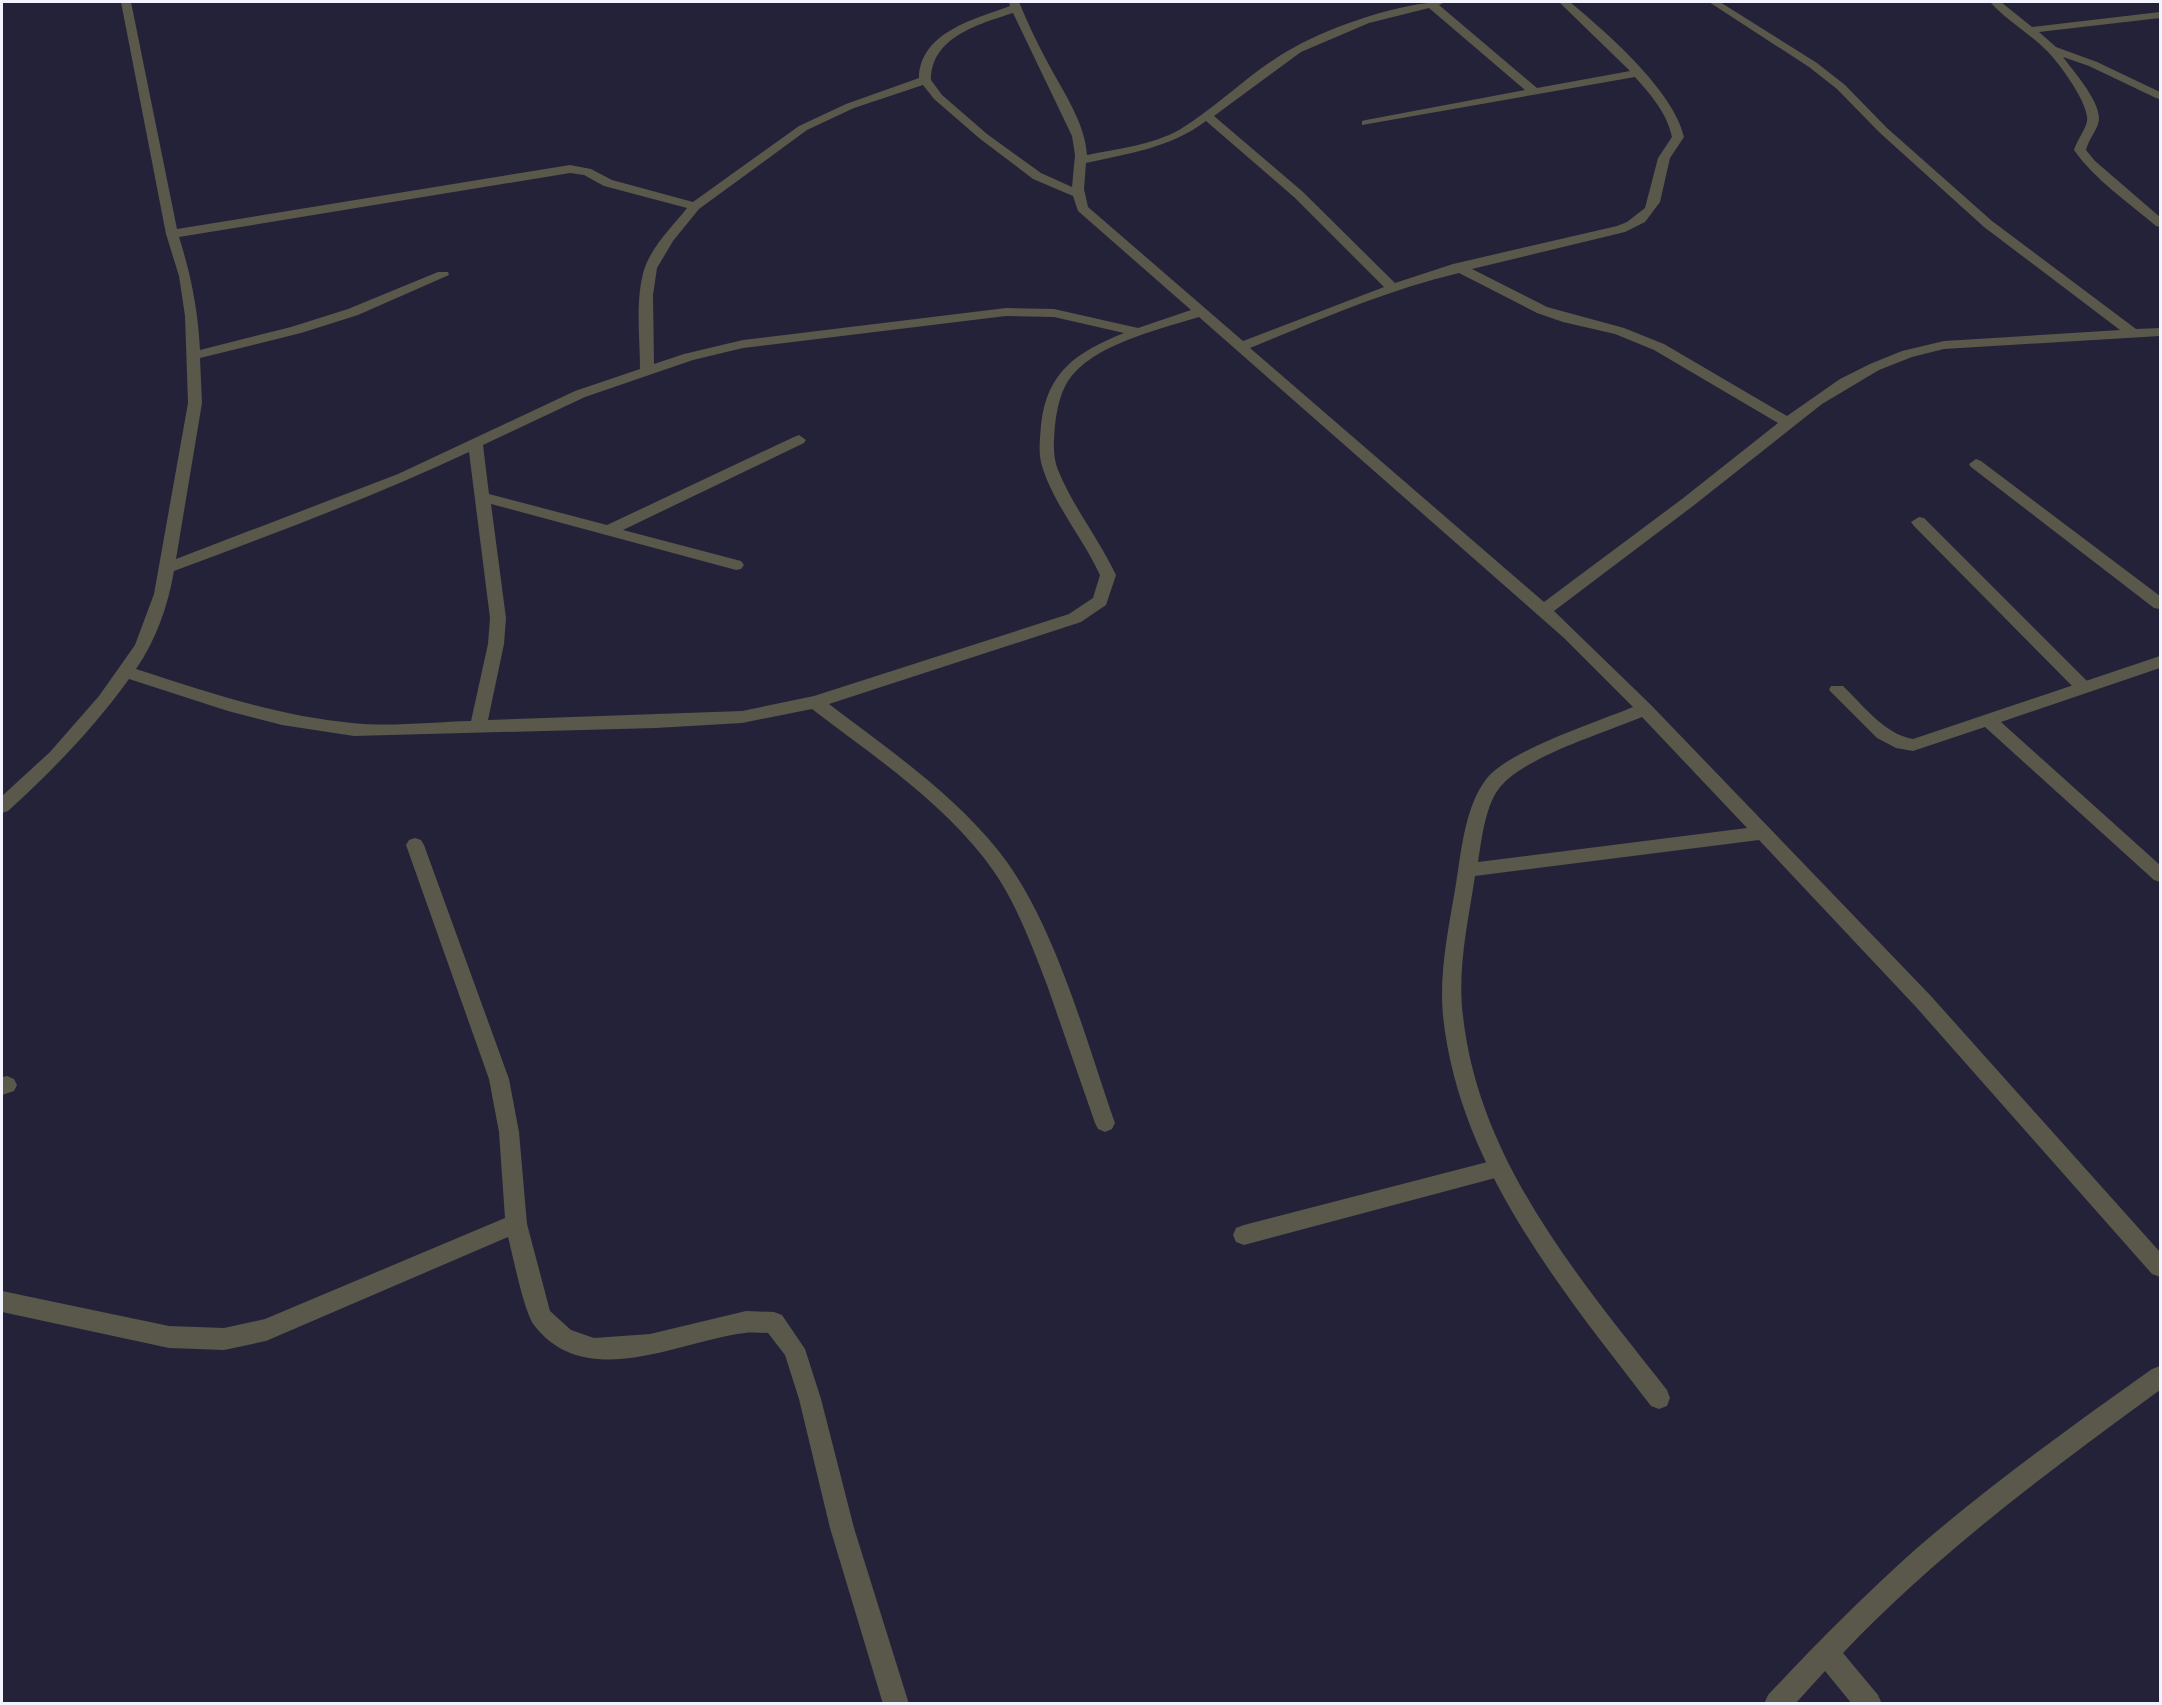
<svg xmlns="http://www.w3.org/2000/svg" width="2162" height="1705" font-family="'PT Sans',sans-serif">
	<style>
		.lines { fill: none; stroke-linecap: round; stroke-linejoin: round }
		.lane { fill: #5a574b; fill-rule: evenodd }
		.street { fill: #5a574b; fill-rule: evenodd }
	</style>
	<rect width="100%" height="100%" fill="#242238"/>
	<g class="lines">
		<!-- lane -->
		<path class="lane" d="M1919 517 1924 518 2090 684 2092 688 2090 692H2078L1914 526 1911 522Z
			M7 1076 14 1079 17 1085 14 1091 2 1095V1077Z
			M1499 1159 1506 1161 1509 1168 1506 1175 1499 1177 1244 1245 1236 1242 1233 1235 1236 1228 1244 1225Z"/>
		<!-- street -->
		<path class="street" d="M121 2H131L177 229 570 165 591 169 612 180 693 202 799 126 846 104 919 78C920 32 975 19 1010 6L1009 2H1019C1028 24 1038 45 1049 65 1064 93 1085 123 1087 155 1116 149 1152 145 1179 130 1219 106 1252 70 1293 48 1332 26 1402 2 1445 2L1439 5 1537 88 1630 71 1559 2H1570C1606 32 1674 91 1684 137L1670 158 1660 202 1645 222 1625 232 1472 269 1547 307 1624 328 1664 344 1787 416 1840 379 1870 364 1902 351 1944 341 2120 330 1984 227 1879 132 1837 89 1809 67 1709 2H1720L1817 63 1845 85 1887 128 1992 221 2136 329 2160 328V336L1944 349 1912 357 1879 370 1822 404 1693 506 1554 611 1651 705 1930 995 2160 1252V1277L2152 1274 1916 1007 1759 840 1475 876C1468 922 1457 970 1463 1016 1479 1162 1580 1279 1667 1390L1670 1398 1667 1406 1659 1409 1651 1406C1562 1290 1459 1167 1443 1016 1439 974 1448 931 1455 890 1461 855 1464 807 1487 778 1510 750 1597 722 1633 707L1564 638 1199 317C1160 329 1091 345 1068 381 1060 394 1057 409 1055 425 1054 440 1052 455 1058 470 1073 507 1099 539 1116 575L1106 605 1081 622 829 704C888 749 950 791 997 849 1054 919 1085 1038 1115 1123L1112 1129 1105 1132 1098 1129 1095 1123C1079 1077 1063 1031 1047 985 1030 941 1014 896 984 858 937 798 872 755 812 709L742 723 656 728 354 736 282 725 228 711 129 679C93 729 53 770 8 811L2 813V796L50 752 99 696 135 645 154 594 188 403 185 316 179 276 166 234ZM1429 8 1525 90 1366 120 1362 121V125L1635 77C1651 95 1667 113 1672 137L1658 158 1645 208 1627 222 1617 226 1453 264 1395 283 1303 192 1214 116 1301 52 1369 23ZM1013 13 1072 136 1075 155 1072 187 1041 173 987 134 942 95 931 80C931 37 979 24 1013 13ZM923 85 934 99 979 138 1033 179 1073 196 1078 211 1191 310 1138 328 1054 309 1006 308 743 340 684 354 654 364 653 295 657 268 673 241 699 209 807 130 854 108ZM1206 121 1295 198 1384 287 1243 341 1088 207 1084 189 1086 163C1130 153 1170 148 1206 121ZM570 173 584 175 604 186 687 208C673 226 651 247 644 270 635 301 640 337 640 369L575 391 398 474 176 559 202 403 200 358 301 333 358 315 449 275 448 272H438L348 309 291 327 200 350C198 310 191 275 179 237ZM1459 273 1537 313 1563 322 1615 334 1654 350 1778 423 1682 499 1544 602 1250 348C1319 320 1387 290 1459 273ZM1006 316 1054 317 1124 333C1077 352 1047 371 1041 425 1040 439 1038 453 1042 466 1054 505 1083 538 1100 575L1093 598 1069 614 814 696 742 711 488 720 504 644 506 618 491 504 736 570 741 569 744 565 741 561 623 530 804 443 806 440 799 435 794 437 607 525 489 494 483 445 585 397 693 360 743 348ZM469 452 490 618 488 644 471 721C434 722 389 727 352 723 277 716 207 692 136 669 156 640 168 606 174 571 273 534 373 497 469 452ZM1642 717 1747 828 1478 862C1482 839 1485 804 1501 786 1527 756 1604 733 1642 717Z
			M1990 2H2001L2032 27 2160 12V18L2039 32 2056 47 2097 62 2160 92V99L2156 98 2089 66 2063 57C2073 71 2105 106 2098 124 2095 133 2089 139 2086 150L2095 161 2160 217V227L2156 226C2128 202 2095 180 2074 150 2077 140 2086 129 2087 121 2090 105 2058 61 2046 50 2029 33 2006 20 1990 2Z
			M1976 459 1981 461 2160 596V609L2154 608 1971 467 1969 464Z
			M2160 656V668L2001 722 2160 865V882L2154 880 1985 727 1913 751 1896 748 1877 738 1829 690 1831 686H1843C1863 705 1884 734 1913 739Z
			M415 838 421 840 424 845 509 1079 519 1132 527 1224 550 1311 571 1330 594 1338 650 1334 746 1311 774 1312 782 1315 805 1349 821 1399 854 1528 909 1704H883L830 1528 799 1399 785 1355 768 1333C761 1333 753 1332 745 1333 679 1341 586 1393 534 1325 524 1312 513 1256 508 1237L266 1341 224 1350 169 1348 2 1312V1291L169 1326 224 1328 265 1319 505 1218 499 1132 489 1079 406 845 409 840Z
			M2160 1366V1390C2049 1471 1938 1553 1843 1653L1878 1695 1882 1704H1852L1825 1671 1795 1704H1764L1768 1695C1816 1644 1864 1595 1917 1548 1991 1484 2072 1426 2152 1369Z"/>
	</g>
	<!-- border -->
	<rect width="2162" height="1705" fill="none" stroke="#f3f2ff" stroke-width="6"/>
</svg>
